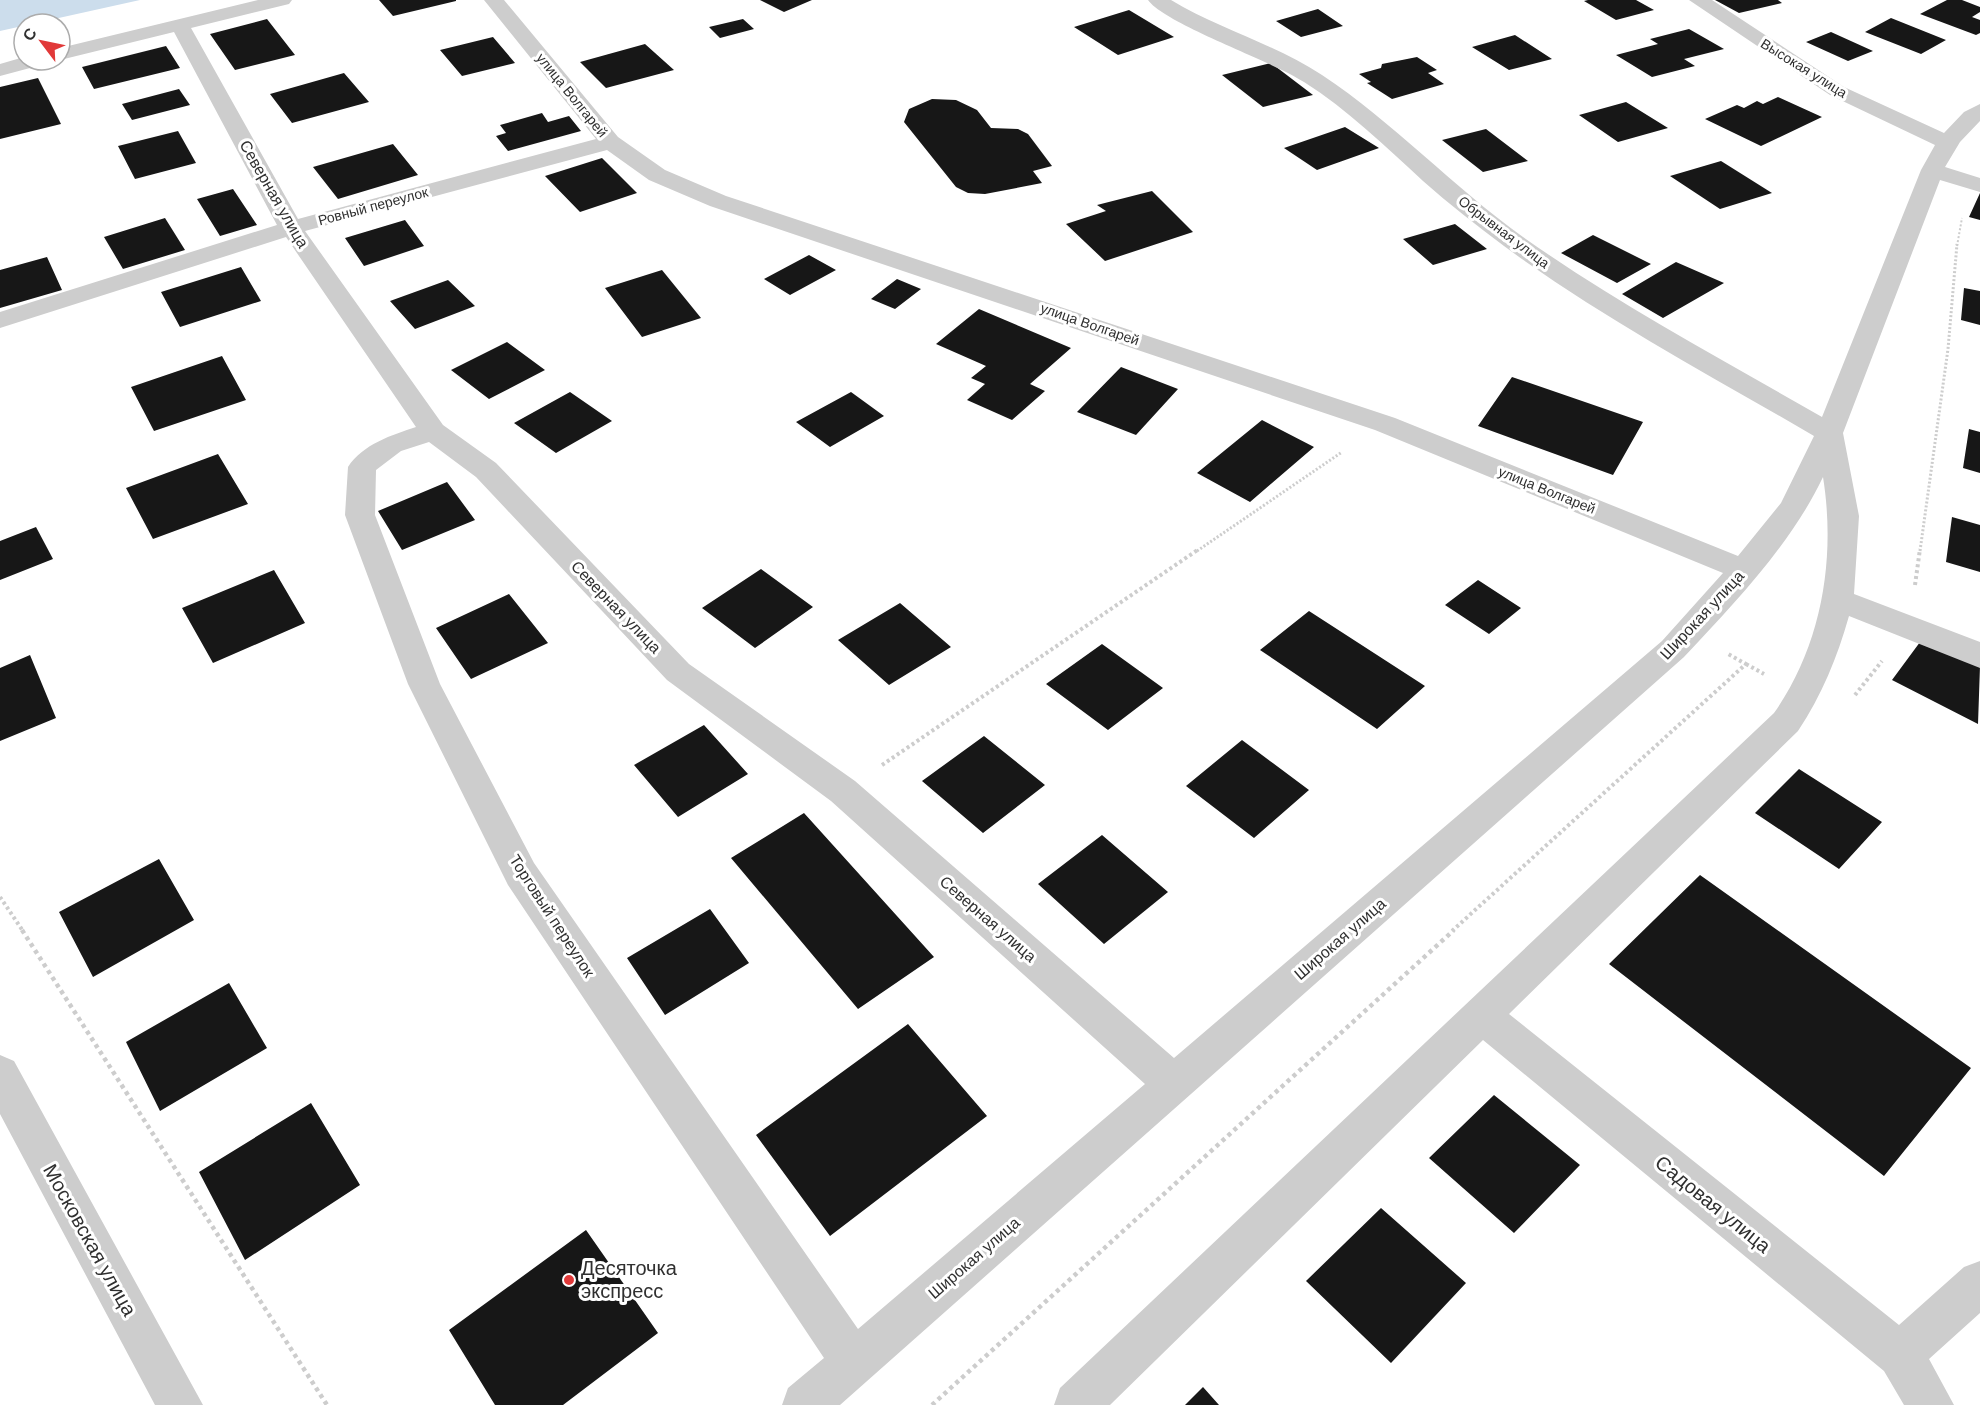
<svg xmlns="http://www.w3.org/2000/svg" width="1980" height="1405" font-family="Arial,sans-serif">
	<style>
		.water { fill: #ccddec }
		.building { fill: #171717 }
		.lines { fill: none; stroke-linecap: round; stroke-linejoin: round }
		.path-far3 { stroke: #cdcdcd; stroke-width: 2; stroke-dasharray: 2 2; stroke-linecap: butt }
		.path-far2 { stroke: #cdcdcd; stroke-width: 3; stroke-dasharray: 2 2; stroke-linecap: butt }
		.path-far1 { stroke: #cdcdcd; stroke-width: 4; stroke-dasharray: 3 3; stroke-linecap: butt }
		.path { stroke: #cdcdcd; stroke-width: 4.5; stroke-dasharray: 4 4; stroke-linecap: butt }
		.minor { fill: #cdcdcd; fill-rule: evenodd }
		.poi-dot { fill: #e13939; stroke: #fff; stroke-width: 2 }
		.labels { text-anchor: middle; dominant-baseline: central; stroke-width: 6; stroke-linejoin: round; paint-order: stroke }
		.far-street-label { font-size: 14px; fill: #303030; stroke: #fff }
		.street-label { font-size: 16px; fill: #303030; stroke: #fff }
		.near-street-label { font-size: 20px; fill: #303030; stroke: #fff }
		.near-poi-label { font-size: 20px; fill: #303030; stroke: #fff; text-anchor: start }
	</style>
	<rect width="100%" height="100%" fill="#fff"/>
	<!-- water -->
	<path class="water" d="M0 0H140L0 31Z"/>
	<!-- building -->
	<path class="building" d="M379 0H456V1L393 16Z
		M760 0H812L784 12Z
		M1588 0H1636L1654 10 1616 20 1584 1Z
		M1715 0H1778L1782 3 1739 13Z
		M1947 0H1962L1980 7V12L1972 17 1980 20V33L1976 35 1920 14Z
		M1318 9 1343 26 1301 37 1276 21Z
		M1129 10 1174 37 1118 55 1074 27Z
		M1891 18 1946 40 1921 54 1865 32Z
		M267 19 295 55 235 70 210 34Z
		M743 19 754 29 720 38 709 27Z
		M1689 29 1724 49 1684 59 1695 66 1652 77 1616 55 1658 44 1650 39Z
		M1831 32 1873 51 1848 61 1806 42Z
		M1515 35 1552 59 1509 70 1472 47Z
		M493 37 515 63 462 76 440 50Z
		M645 44 674 70 606 88 580 62Z
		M166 46 180 68 94 89 82 67Z
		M1417 57 1437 70 1428 73 1444 84 1392 99 1367 83 1371 82 1359 74 1381 68 1382 64Z
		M1271 63 1313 95 1263 107 1222 75Z
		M344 73 369 102 292 123 270 94Z
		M38 78 61 124 0 139V87Z
		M179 89 190 105 132 120 122 104Z
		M1778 97 1822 117 1761 146 1705 119 1737 105 1744 108 1757 101 1763 104Z
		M932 99 956 100 977 110 991 128 1018 129 1028 134 1052 166 1033 171 1042 183 985 194 968 193 956 187 904 122 909 109Z
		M1626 102 1668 128 1618 142 1579 115Z
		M542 113 548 122 569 116 581 131 508 151 496 136 506 133 500 125Z
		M1345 127 1379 148 1317 170 1284 148Z
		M1486 129 1528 161 1483 172 1442 140Z
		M178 131 196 163 135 179 118 146Z
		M393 144 418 175 338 199 313 167Z
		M602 158 637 193 580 212 545 176Z
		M1721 161 1772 193 1720 209 1670 176Z
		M233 189 257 225 220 236 197 199Z
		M1152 191 1193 232 1105 261 1066 224 1106 211 1097 205Z
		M1980 193V220L1969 217Z
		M165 218 185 250 123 269 104 237Z
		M405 220 424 246 364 266 345 238Z
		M1455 224 1487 249 1433 265 1403 239Z
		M1593 235 1651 264 1617 283 1561 253Z
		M809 255 836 270 790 295 764 279Z
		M47 257 62 290 0 308V270Z
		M1676 262 1724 283 1663 318 1622 294Z
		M241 267 261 301 180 327 161 292Z
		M662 270 701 318 642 337 605 288Z
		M897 279 921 289 895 309 871 299Z
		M448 280 475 306 415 329 390 301Z
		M1964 288 1980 291V325L1961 320Z
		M979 309 1071 348 1030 384 1045 391 1012 420 967 400 985 384 971 378 986 366 936 344Z
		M507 342 545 370 489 399 451 370Z
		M222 356 246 400 154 431 131 387Z
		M1121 367 1178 389 1136 435 1077 412Z
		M1512 377 1643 422 1613 475 1478 426Z
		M570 392 612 421 556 453 514 423Z
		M851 392 884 416 830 447 796 422Z
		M1262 420 1314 447 1250 502 1197 473Z
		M1969 429 1980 432V473L1963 468Z
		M218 454 248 504 153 539 126 488Z
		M447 482 475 520 402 550 378 511Z
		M1952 517 1980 525V572L1946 562Z
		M36 527 53 559 0 580V541Z
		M761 569 813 607 755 648 702 608Z
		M274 570 305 623 213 663 182 608Z
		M1478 580 1521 608 1489 634 1445 605Z
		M509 594 548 643 471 679 436 628Z
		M900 603 951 647 889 685 838 640Z
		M1309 611 1425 686 1377 729 1260 650Z
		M1923 638 1980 666 1978 724 1892 680Z
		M1102 644 1163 688 1108 730 1046 684Z
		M30 655 56 718 0 741V668Z
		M704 725 748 774 678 817 634 765Z
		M984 736 1045 785 983 833 922 781Z
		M1242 740 1309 790 1254 838 1186 786Z
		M1799 769 1882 822 1839 869 1755 813Z
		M804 813 934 957 858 1009 731 858Z
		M1102 835 1168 892 1104 944 1038 884Z
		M159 859 194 920 93 977 59 912Z
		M1700 875 1971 1068 1884 1176 1609 964Z
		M710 909 749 963 665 1015 627 958Z
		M229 983 267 1048 160 1111 126 1042Z
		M908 1024 987 1116 830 1236 756 1135Z
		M1494 1095 1580 1165 1514 1233 1429 1158Z
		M311 1103 360 1185 245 1260 199 1172Z
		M1381 1208 1466 1283 1391 1363 1306 1281Z
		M586 1230 658 1333 563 1405H495L449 1330Z
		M1203 1387 1219 1405H1185Z"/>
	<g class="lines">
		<!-- path-far3 -->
		<path class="path-far3" d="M1957 246 1962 218"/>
		<!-- path-far2 -->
		<path class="path-far2" d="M1197 551 1342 452
			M1920 551 1948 349 1957 244"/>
		<!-- path-far1 -->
		<path class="path-far1" d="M1915 585 1920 549
			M1746 664 1764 674
			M1855 695 1882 661
			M882 765 1199 549
			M0 897 23 931
			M1452 931 1746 664 1728 654"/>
		<!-- path -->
		<path class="path" d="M22 930 327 1405
			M932 1405 1454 930"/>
		<!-- minor -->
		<path class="minor" d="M258 0H292L289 4 191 28 298 219 596 139 484 0H504L618 137 665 170 726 196 1395 418 1738 556 1781 503 1814 436C1710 375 1602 318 1504 246 1476 225 1449 204 1423 181 1385 146 1348 110 1304 82 1272 61 1165 24 1148 0H1171C1219 29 1275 44 1322 75 1393 122 1452 186 1523 237 1618 304 1721 359 1822 417L1921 170 1935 145 1830 95 1689 0H1712L1844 87 1944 133 1964 112 1980 104V121L1960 142 1945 167 1980 178V192L1940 180 1843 433 1859 516 1854 594 1980 642V668L1849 616C1837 658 1822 695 1798 731L1509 1014 1899 1325 1964 1267 1980 1261V1313L1929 1359 1954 1405H1904L1884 1371 1483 1040 1110 1405H1054L1060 1388 1774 713C1822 645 1836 558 1823 477 1792 543 1734 604 1684 657L840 1405H782L788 1388 824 1358 508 885 408 684 345 515 348 467C363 444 392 435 416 427L286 237 0 328V312L277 225 174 32 60 60V48ZM607 150 649 180 710 206 1375 430 1723 573 1662 641 1174 1058 855 781 689 664 496 463 443 425 305 231ZM429 442 476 477 667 680 831 801 1145 1084 858 1329 534 863 440 684 375 515 376 470 401 451Z
			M24 57V60H48L45 64 0 76V64Z
			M0 1055 14 1061 203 1405H155L0 1114Z"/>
	</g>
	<!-- markers -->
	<circle class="poi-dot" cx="569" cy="1280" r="6"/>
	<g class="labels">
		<!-- far-street labels -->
		<g class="far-street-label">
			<text transform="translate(1804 68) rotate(32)">Высокая улица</text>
			<text transform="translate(572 95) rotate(51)">улица Волгарей</text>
			<text transform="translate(373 206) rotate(-15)">Ровный переулок</text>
			<text transform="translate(1504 232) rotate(37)">Обрывная улица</text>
			<text transform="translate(1090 324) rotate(19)">улица Волгарей</text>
			<text transform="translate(1547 490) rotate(22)">улица Волгарей</text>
		</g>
		<!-- street labels -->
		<g class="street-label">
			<text transform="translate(274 194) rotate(60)">Северная улица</text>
			<text transform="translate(616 607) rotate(46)">Северная улица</text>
			<text transform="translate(1702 615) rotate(-47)">Широкая улица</text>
			<text transform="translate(552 916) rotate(57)">Торговый переулок</text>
			<text transform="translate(988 919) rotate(41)">Северная улица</text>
			<text transform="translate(1340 939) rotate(-41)">Широкая улица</text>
			<text transform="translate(974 1258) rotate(-41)">Широкая улица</text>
		</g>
		<!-- near-street labels -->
		<g class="near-street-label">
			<text transform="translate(1713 1204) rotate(39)">Садовая улица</text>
			<text transform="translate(90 1240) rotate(61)">Московская улица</text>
		</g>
		<!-- near-poi labels -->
		<g class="near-poi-label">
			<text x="581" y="1268">Десяточка<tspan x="581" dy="23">экспресс</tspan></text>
		</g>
	</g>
	<!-- north arrow -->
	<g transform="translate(42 42) rotate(302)"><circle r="28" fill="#ffffff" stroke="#acacac" stroke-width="1.5"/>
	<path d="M0-4.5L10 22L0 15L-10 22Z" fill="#e13939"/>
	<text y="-9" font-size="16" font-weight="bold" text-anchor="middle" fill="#303030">С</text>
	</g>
</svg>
